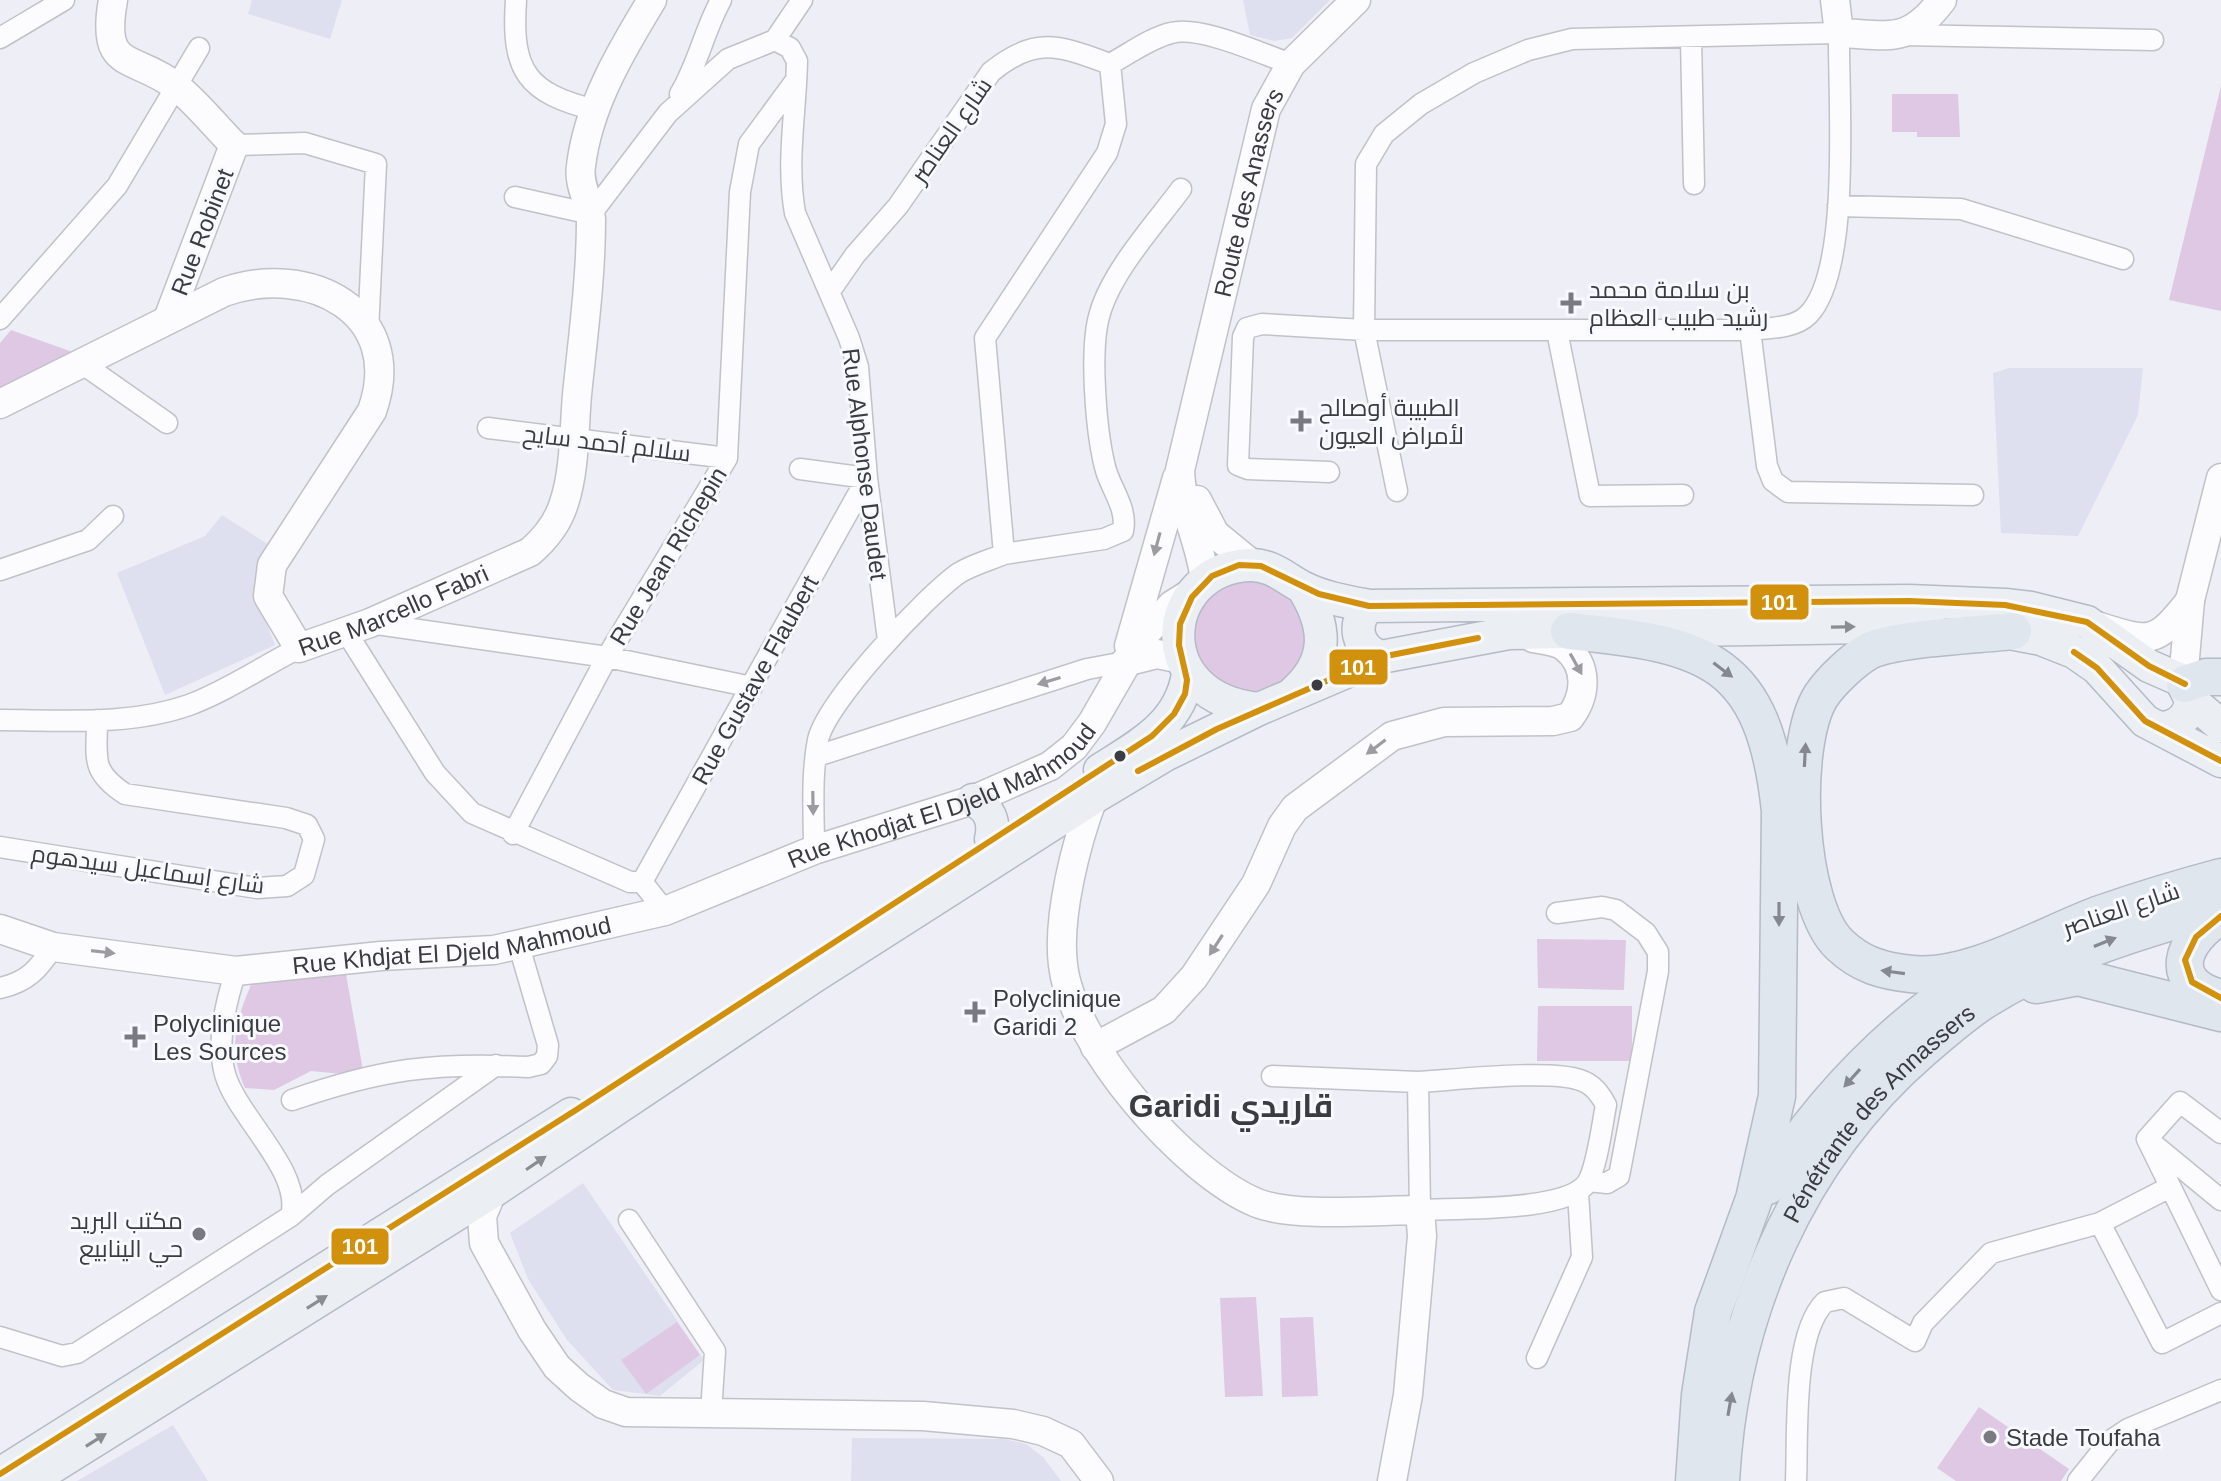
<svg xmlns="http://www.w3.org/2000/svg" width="2221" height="1481" font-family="Helvetica,Cairo,sans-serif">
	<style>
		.built { fill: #dee0f0 }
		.green { fill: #dfc8e3 }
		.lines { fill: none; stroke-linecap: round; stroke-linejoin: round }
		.street-casing { stroke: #c1c1c8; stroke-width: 23 }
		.secondary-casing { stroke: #c1c1c8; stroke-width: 31 }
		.primary-casing { stroke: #b4bac6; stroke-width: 35 }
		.highway-casing { stroke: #b4bac6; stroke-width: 39 }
		.street { stroke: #fcfcfe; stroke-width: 20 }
		.secondary { stroke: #fcfcfe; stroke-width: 28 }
		.primary { stroke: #ebeff4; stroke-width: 32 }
		.highway { stroke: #e0e6ee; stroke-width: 36 }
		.bus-1-casing { stroke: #f8f9ff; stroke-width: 12 }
		.bus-1 { stroke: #d1910d; stroke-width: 6 }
		.oneway { fill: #9c9ca0 }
		.oneway2 { fill: #8a8d92 }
		.oneway3 { fill: #85888f }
		.poi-dot { fill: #797a81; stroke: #f8f9ff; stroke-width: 3 }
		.bus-dot { fill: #3b3c42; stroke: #f8f9ff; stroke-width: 3 }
		.labels { text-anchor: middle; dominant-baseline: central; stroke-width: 6; stroke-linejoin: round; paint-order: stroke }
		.street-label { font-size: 24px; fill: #3b3c42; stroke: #f8f9ff }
		.poi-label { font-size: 24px; fill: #3b3c42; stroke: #f8f9ff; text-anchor: start }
		.district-label { font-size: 32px; font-weight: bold; fill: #3b3c42; stroke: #f8f9ff }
		.line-badge { stroke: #f8f9ff; stroke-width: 3 }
		.badge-label { font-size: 22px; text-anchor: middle; font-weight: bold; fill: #fff }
	</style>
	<rect width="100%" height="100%" fill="#edeef6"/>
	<!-- built -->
	<path class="built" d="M252 0H342L330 39 248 14Z
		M1243 0H1330L1292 38 1274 41 1250 35Z
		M2009 368H2143L2138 415 2078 536 2001 533 1993 373Z
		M222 515 274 548 258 603 275 645 165 695 117 573 205 536Z
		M583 1183 704 1360 660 1396 613 1390 567 1340 528 1279 510 1233Z
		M173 1425 208 1481H77Z
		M852 1438 1004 1439 1026 1444 1043 1457 1061 1481H851Z"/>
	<!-- green -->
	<path class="green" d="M2221 86V311L2169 300Z
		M1892 94H1958L1960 137H1917V132H1892Z
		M11 330 78 354 0 394V343Z
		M1195 636a56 56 0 1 1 112 0a56 56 0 1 1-112 0Z
		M1537 939 1626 940 1624 990 1538 988Z
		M258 969 313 976 346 974 364 1076 311 1071 274 1090 245 1088C225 1042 239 1012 258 969Z
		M1538 1006H1632V1061H1537Z
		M1256 1297 1263 1396 1225 1397 1220 1298Z
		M1313 1317 1318 1396 1282 1397 1280 1318Z
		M677 1322 700 1355 646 1394 621 1360Z
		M1979 1407 2069 1469 2061 1481H1956L1937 1468Z"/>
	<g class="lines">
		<defs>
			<path id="street" d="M516 0C511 72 527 93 595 110
				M1903 35 2153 40
				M0 38 64 0
				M1691 38 1694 184
				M775 40 802 0
				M680 94C698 64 704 31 721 0
				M234 145 305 143 376 164 368 331
				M515 197 591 214 668 113 728 59 775 40 790 48 797 61C796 112 786 162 795 213L849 338 858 367 867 478 888 640
				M1838 206 1961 209 2123 259
				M830 291 855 255 898 206 991 72C1036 35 1060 46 1110 64 1129 54 1150 38 1171 33 1200 25 1262 54 1291 64
				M0 319 117 186 199 48
				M1750 330 1767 466 1773 481 1788 492 1973 495
				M1557 331 1590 496 1683 495
				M80 362 167 423
				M488 428 727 458
				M1329 472 1248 469 1238 465 1243 337 1247 328 1262 324 1364 330H1750C1767 328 1794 329 1808 315 1852 271 1838 96 1839 33L1572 39 1528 50 1474 73 1421 104 1384 134 1366 164 1364 330 1397 491
				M1004 554 1104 539 1123 531C1128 508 1110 488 1105 467 1096 431 1089 348 1100 313 1112 271 1155 224 1181 189
				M0 570 88 540 113 516
				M370 623 607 657 752 687
				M345 630 435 773 472 813 630 882H642L665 911
				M0 720C62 720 130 726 189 705 227 691 263 666 299 648
				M817 756 1087 669 1125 662
				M513 834 607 657 727 458 740 192 749 144 796 80
				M0 847 257 888 287 886 304 875 314 839 307 825 286 818 125 794C90 771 97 758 97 720
				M814 850C814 814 811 776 818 740 826 702 926 596 959 573 972 565 990 560 1004 554L985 338 1107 153 1116 124 1110 64
				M642 882 867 478 800 469
				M1557 913 1602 907 1616 910 1646 933 1658 952V971L1619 1176 1607 1183 1589 1181
				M0 988C27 982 38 970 53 947
				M1272 1076 1418 1082 1420 1210C1456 1208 1567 1212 1587 1183 1597 1168 1602 1125 1606 1105 1600 1094 1593 1084 1580 1080 1550 1069 1454 1080 1418 1082
				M292 1100C381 1069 434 1062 528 1067L541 1064 547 1056 548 1045 519 946
				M2221 1133 2180 1102 2147 1139 2221 1290
				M2153 1144 2221 1200
				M291 1216 327 1185 496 1065
				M629 1220 715 1351 711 1413
				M2100 1223 2162 1343 2221 1313
				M0 1337 62 1356 77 1353 291 1216C303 1171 237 1117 225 1074 216 1042 226 1001 236 971
				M1537 1358 1582 1257 1578 1193
				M1796 1481C1798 1437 1792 1334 1825 1302L1844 1298 1915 1341 1923 1323 1991 1253 2100 1223 2170 1187
				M2078 1481 2110 1441 2128 1429 2221 1390"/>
			<g id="secondary">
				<path d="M113 0C100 73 133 53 177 87 197 103 215 126 234 145L168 319"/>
				<path d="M1835 0 1839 33C1890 35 1908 45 1942 0"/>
				<path id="s1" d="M0 404 224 292C309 262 407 312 372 411L272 565 268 596 299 648 370 623 530 552C545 539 558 523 564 503 575 470 574 429 577 395 583 336 591 278 591 219 590 201 578 186 581 166 588 106 621 51 652 0"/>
				<path d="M1197 500 1215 534 1253 565"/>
				<path id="s2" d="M1205 581C1201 542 1181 509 1180 470L1266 109 1291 64 1356 0"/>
				<path d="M2097 626C2151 643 2155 645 2190 601"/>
				<path d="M1129 646 1177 478"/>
				<path d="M1125 662 1157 654 1182 659"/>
				<path d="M2183 681 2190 600 2221 478"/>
				<path d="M1093 798C1076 843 1057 917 1063 965 1072 1044 1184 1173 1257 1203 1295 1218 1377 1210 1420 1210L1422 1236 1408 1395 1392 1481"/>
				<path id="s3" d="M0 929 53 947 236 971 381 956 494 950 665 911 814 850 973 800 1050 766 1074 747 1092 723 1141 638 1172 605 1196 590"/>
				<path d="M1095 1047 1164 1010 1194 977 1256 884 1282 826 1295 808 1392 736 1444 722 1553 721 1570 717C1586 696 1589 666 1565 647 1557 641 1543 640 1533 638"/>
				<path d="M492 1192 482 1216 484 1243 532 1330 557 1367 579 1387 603 1404 626 1412 923 1416 1013 1424 1043 1431 1071 1444 1099 1481"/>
			</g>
			<path id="primary" d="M1369 606C1351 624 1357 649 1381 657
				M1989 629 2041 639 2074 652 2097 668 2145 721 2221 761
				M1292 694C1329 662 1328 628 1303 588
				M2191 700 2221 726
				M1259 709C1146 698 1160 569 1249 565 1272 564 1286 579 1304 588 1324 598 1348 602 1369 606L1909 601 2005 605 2031 608 2087 622 2149 666 2181 680 2191 700C2189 718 2177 728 2159 728
				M1100 770C1139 745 1180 725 1188 674
				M973 800C990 808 995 822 991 839
				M0 1474 571 1114
				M30 1481 492 1192 813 977 1093 798 1165 755 1259 709 1381 657 1509 633 1930 626"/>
			<g id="highway">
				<path d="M1569 631C1708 644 1764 660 1780 811L1777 1096 1754 1199 1713 1312 1700 1395 1694 1481"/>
				<path d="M2013 631C1979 635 1895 638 1869 651 1853 660 1831 681 1821 696 1790 745 1797 905 1840 945 1861 965 1883 971 1911 974 1970 980 2045 934 2100 914 2140 900 2180 888 2221 877"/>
				<path d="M2185 684 2206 677H2221"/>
				<path d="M2221 916C2181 940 2165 983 2221 998"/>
				<path d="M2036 985 2078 977 2221 1013"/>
				<path d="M1768 1186C1822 1099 1895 1025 1981 971"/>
				<path id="s4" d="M1721 1481C1730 1315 1796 1159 1923 1049 1943 1032 1963 1014 1985 1000 2057 955 2139 931 2221 907"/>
			</g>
		</defs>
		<!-- street casing -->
		<use href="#street" class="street-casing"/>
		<!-- secondary casing -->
		<use href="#secondary" class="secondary-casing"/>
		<!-- primary casing -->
		<use href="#primary" class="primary-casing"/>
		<!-- highway casing -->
		<use href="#highway" class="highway-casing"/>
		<!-- street -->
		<use href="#street" class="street"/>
		<!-- secondary -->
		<use href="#secondary" class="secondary"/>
		<!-- primary -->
		<use href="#primary" class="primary"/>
		<!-- highway -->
		<use href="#highway" class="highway"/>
		<defs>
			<path id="bus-1" d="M2074 652 2097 668 2145 721 2221 761
				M1138 771 1217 729 1381 657 1478 638
				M2221 916 2196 937 2185 960 2192 982 2221 998
				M0 1474 576 1110 1152 736 1174 714 1185 694 1187 680 1179 645 1180 624 1192 597 1212 576 1239 565 1261 566 1319 594 1369 606 1909 601 2005 605 2087 622 2149 666 2185 684"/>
		</defs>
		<!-- bus-1 casing -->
		<use href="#bus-1" class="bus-1-casing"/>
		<!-- bus-1 -->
		<use href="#bus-1" class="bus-1"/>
	</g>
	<!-- one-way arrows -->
	<defs><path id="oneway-solid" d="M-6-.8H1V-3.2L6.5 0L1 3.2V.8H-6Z" transform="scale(2)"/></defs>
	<g class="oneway">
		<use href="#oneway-solid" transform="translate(1157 544) rotate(105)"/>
		<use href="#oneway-solid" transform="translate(1576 664) rotate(61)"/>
		<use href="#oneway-solid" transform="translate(1049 681) rotate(163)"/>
		<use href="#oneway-solid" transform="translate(1376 747) rotate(143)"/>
		<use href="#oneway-solid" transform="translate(813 803) rotate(89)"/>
		<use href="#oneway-solid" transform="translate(1216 945) rotate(123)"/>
		<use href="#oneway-solid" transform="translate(103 952) rotate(7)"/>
	</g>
	<g class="oneway2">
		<use href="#oneway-solid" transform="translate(1843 627) rotate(-1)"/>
		<use href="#oneway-solid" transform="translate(536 1163) rotate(-34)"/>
		<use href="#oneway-solid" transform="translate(317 1302) rotate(-32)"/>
		<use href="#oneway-solid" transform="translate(96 1440) rotate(-32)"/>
	</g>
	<g class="oneway3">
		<use href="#oneway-solid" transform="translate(1723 670) rotate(37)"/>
		<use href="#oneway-solid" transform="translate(1805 755) rotate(-87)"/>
		<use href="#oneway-solid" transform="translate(1779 914) rotate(90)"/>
		<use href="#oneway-solid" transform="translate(2105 942) rotate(-22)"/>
		<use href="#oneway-solid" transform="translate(1893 972) rotate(-172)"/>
		<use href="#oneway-solid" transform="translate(1852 1078) rotate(132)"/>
		<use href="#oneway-solid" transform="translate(1730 1404) rotate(-80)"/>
	</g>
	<!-- markers -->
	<g class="poi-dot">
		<path d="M1567 291h8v8h8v8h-8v8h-8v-8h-8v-8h8z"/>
		<path d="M1297 409h8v8h8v8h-8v8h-8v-8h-8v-8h8z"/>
		<path d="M971 1000h8v8h8v8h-8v8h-8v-8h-8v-8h8z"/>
		<path d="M131 1025h8v8h8v8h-8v8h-8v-8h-8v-8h8z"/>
		<circle cx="199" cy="1234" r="8"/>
		<circle cx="1990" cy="1437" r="8"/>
	</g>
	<g class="bus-dot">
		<circle cx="1317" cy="685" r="7"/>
		<circle cx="1120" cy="756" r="7"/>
	</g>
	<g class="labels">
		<!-- street labels -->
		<g class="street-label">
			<text transform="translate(951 130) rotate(-55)">شارع العناصر</text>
			<text stroke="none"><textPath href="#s2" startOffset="400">Route des Anassers</textPath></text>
			<text transform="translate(202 232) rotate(-69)">Rue Robinet</text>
			<text transform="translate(607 443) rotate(7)">سلالم أحمد سايح</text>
			<text transform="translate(865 464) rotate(83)">Rue Alphonse Daudet</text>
			<text transform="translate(668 556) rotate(-59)">Rue Jean Richepin</text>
			<text stroke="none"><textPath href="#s1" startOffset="872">Rue Marcello Fabri</textPath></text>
			<text transform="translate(755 680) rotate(-61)">Rue Gustave Flaubert</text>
			<text stroke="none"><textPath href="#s3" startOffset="976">Rue Khodjat El Djeld Mahmoud</textPath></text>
			<text transform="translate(148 869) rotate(8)">شارع إسماعيل سيدهوم</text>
			<text transform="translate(2121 909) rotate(-19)">شارع العناصر</text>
			<text stroke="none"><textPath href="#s3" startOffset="458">Rue Khdjat El Djeld Mahmoud</textPath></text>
			<text stroke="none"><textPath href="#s4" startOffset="412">Pénétrante des Annassers</textPath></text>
		</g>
		<!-- poi labels -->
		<g class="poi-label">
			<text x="1589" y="289">بن سلامة محمد<tspan x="1589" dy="28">رشيد طبيب العظام</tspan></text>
			<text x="1319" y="407">الطبيبة أوصالح<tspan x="1319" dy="28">لأمراض العيون</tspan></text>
			<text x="993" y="998">Polyclinique<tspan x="993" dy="28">Garidi 2</tspan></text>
			<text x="153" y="1023">Polyclinique<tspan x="153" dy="28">Les Sources</tspan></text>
			<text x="183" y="1220" text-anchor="end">مكتب البريد<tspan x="183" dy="28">حي الينابيع</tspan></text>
			<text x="2006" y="1437">Stade Toufaha</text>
		</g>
		<!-- district labels -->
		<g class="district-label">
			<text x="1231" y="1106">Garidi قاريدي</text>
		</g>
	</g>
	<g class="line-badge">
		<rect x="1749" y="583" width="61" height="38" rx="8" fill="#d1910d"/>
		<rect x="1328" y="648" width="61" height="38" rx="8" fill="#d1910d"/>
		<rect x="330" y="1227" width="60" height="39" rx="8" fill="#d1910d"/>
	</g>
	<g class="badge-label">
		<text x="1779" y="610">101</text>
		<text x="1358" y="675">101</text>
		<text x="360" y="1254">101</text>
	</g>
</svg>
